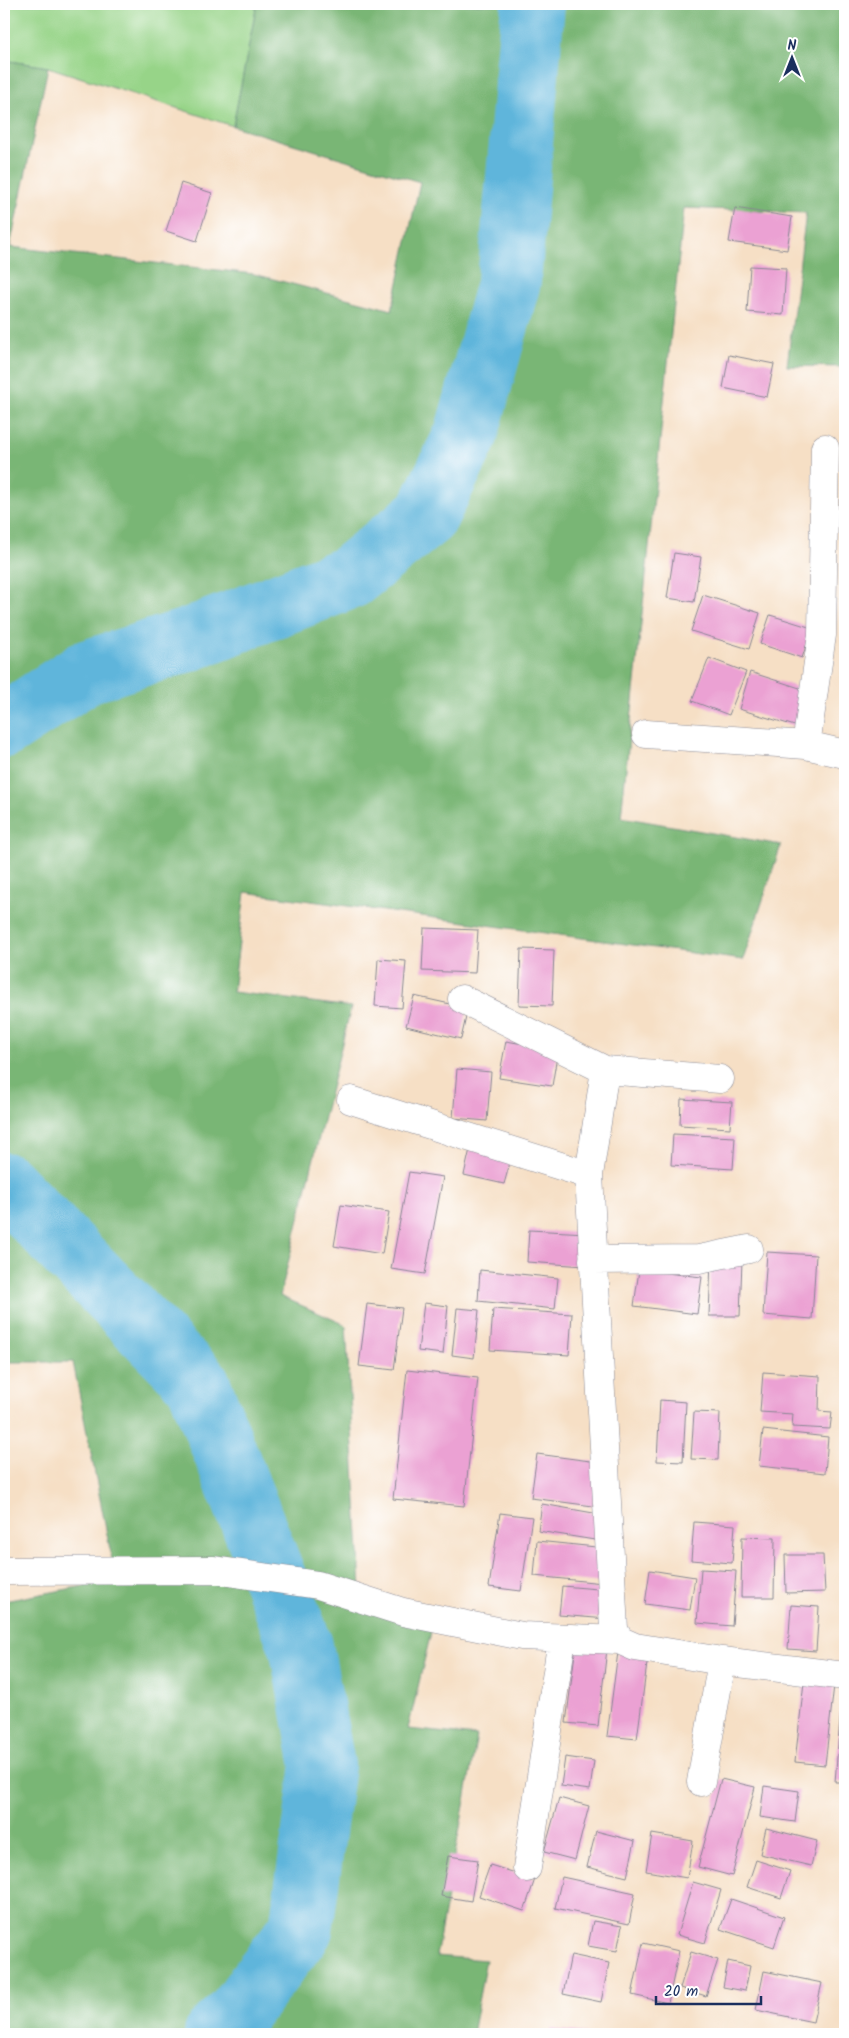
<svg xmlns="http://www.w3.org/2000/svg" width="849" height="2038" font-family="Kalam,sans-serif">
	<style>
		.green { fill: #97d488; stroke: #598273 }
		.forest { fill: #79b674; stroke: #4a7269 }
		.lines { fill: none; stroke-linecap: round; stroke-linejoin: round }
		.river { stroke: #5eb5db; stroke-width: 64 }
		.building { fill: #eba1d3 }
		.minor-casing { stroke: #888792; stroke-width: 29 }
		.minor { stroke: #fff; stroke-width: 28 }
	</style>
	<rect width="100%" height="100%" fill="#fff"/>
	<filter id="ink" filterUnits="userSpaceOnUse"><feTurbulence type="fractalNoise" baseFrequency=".02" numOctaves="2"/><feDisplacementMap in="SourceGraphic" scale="10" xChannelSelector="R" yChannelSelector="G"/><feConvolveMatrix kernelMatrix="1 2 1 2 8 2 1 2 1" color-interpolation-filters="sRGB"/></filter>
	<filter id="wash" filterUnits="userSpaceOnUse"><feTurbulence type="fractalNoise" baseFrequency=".0096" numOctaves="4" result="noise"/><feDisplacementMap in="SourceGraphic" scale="20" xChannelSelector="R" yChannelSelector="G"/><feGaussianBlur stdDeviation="1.12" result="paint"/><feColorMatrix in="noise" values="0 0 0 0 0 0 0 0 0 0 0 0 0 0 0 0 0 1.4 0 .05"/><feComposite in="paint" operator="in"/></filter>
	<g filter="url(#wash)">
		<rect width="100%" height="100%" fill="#f6dfc5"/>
		<!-- green -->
		<path class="green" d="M4 4H257L233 126 48 67 4 60Z"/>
		<!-- forest -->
		<path class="forest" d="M257 4H845V367L787 366 806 213 684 208 621 817 781 845 743 960 245 892 233 992 351 1007 280 1296 346 1325 361 1589 436 1611 408 1729 477 1736 436 1956 486 1960 472 2034H4V1601L116 1580 73 1362H4V60L48 67 10 247 254 274 392 310 420 182 233 126Z"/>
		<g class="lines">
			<!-- river -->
			<path class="river" d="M4 726 86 672 188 640 350 577 427 515 466 435 509 281 533 4
				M4 1184 198 1383 301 1646 323 1765 301 1929 234 2018 216 2034"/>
		</g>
		<g id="blocks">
			<!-- building -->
			<path class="building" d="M181 183 212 193 197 241 166 231Z
				M735 208 792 217 787 250 729 242Z
				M750 266 786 268 783 315 747 312Z
				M729 355 774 364 767 397 723 388Z
				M674 553 701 557 694 602 667 598Z
				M703 595 760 613 749 649 691 631Z
				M770 615 812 628 802 658 760 644Z
				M709 658 746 672 729 715 692 701Z
				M750 672 809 691 798 727 739 709Z
				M424 928 478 930 475 973 422 971Z
				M521 949 554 950 552 1006 519 1005Z
				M378 959 406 961 402 1008 375 1006Z
				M414 996 468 1008 461 1039 406 1026Z
				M506 1041 558 1050 552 1086 499 1078Z
				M457 1069 491 1072 487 1121 453 1118Z
				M681 1099 732 1102 730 1128 680 1125Z
				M673 1134 735 1137 733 1169 671 1165Z
				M470 1149 511 1159 504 1184 464 1175Z
				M409 1172 443 1177 425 1274 391 1269Z
				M341 1205 389 1212 382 1254 334 1246Z
				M529 1230 587 1233 585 1266 527 1262Z
				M767 1252 816 1255 812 1319 763 1315Z
				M711 1259 742 1260 740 1316H709Z
				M480 1270 558 1278 555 1309 478 1301Z
				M639 1270 702 1277 697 1314 634 1306Z
				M424 1303 448 1306 443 1354 418 1351Z
				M367 1304 402 1308 394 1370 359 1366Z
				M457 1308 479 1310 474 1358 452 1355Z
				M493 1309 572 1314 569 1355 490 1350Z
				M407 1370 478 1378 464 1506 393 1499Z
				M763 1372 820 1376 819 1411 832 1412 830 1429 792 1427 793 1414 760 1412Z
				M660 1400 686 1402 683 1462 657 1461Z
				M694 1412 720 1413 718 1460 691 1459Z
				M763 1430 828 1437 825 1473 759 1466Z
				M537 1454 598 1462 593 1506 531 1498Z
				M542 1504 605 1515 601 1541 538 1531Z
				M500 1513 532 1517 521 1591 489 1587Z
				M694 1522 735 1525 732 1563 691 1560Z
				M742 1537 775 1538 774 1597H741Z
				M537 1541 606 1548 603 1583 534 1576Z
				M785 1555H823L825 1592 786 1593Z
				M701 1569 736 1571 732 1626 697 1623Z
				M650 1570 695 1577 690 1610 645 1604Z
				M562 1586 610 1590 607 1619 559 1615Z
				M791 1605 819 1607 816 1651 788 1649Z
				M576 1645 607 1649 598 1726 566 1723Z
				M618 1652 648 1656 637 1739 607 1736Z
				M804 1682 834 1685 825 1765 795 1762Z
				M843 1683H845V1782H835Z
				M565 1757 594 1761 590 1790 561 1786Z
				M721 1779 755 1787 732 1876 698 1867Z
				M764 1786 799 1791 795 1822 760 1817Z
				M559 1798 589 1806 575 1860 544 1852Z
				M766 1828 817 1841 811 1866 760 1854Z
				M596 1831 635 1841 627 1877 587 1867Z
				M652 1834 693 1841 687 1878 646 1871Z
				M448 1856 478 1860 471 1901 441 1896Z
				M756 1860 790 1871 781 1898 747 1887Z
				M490 1865 535 1879 524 1911 479 1896Z
				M562 1877 635 1893 629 1924 555 1908Z
				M693 1882 721 1890 705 1943 677 1935Z
				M731 1899 784 1917 774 1947 720 1929Z
				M593 1921 622 1926 617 1951 588 1946Z
				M643 1943 679 1951 668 2003 632 1995Z
				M691 1952 718 1960 706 1996 680 1988Z
				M571 1955 609 1963 601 2002 563 1994Z
				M728 1961 750 1966 745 1991 723 1987Z
				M764 1971 822 1983 813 2022 756 2010Z
				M551 2029 586 2033 585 2034H550Z"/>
		</g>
	</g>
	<g filter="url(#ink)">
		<use href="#blocks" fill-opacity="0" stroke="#888792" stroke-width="1"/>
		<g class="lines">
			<defs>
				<path id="minor" d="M646 734 806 745 845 754
					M806 745 822 635 825 448
					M462 999 605 1070 589 1175
					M605 1070 720 1079
					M351 1100 589 1175 614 1629 619 1640 635 1647 722 1661 845 1676
					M593 1260 699 1259 749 1249
					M4 1571 214 1570 318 1585 403 1612 522 1636 619 1640
					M701 1782 722 1661
					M527 1868 562 1639"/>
			</defs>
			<!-- minor casing -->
			<use href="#minor" class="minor-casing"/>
			<!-- minor -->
			<use href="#minor" class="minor"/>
		</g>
	</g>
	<!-- margin -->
	<rect width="849" height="2038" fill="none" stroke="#fff" stroke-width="20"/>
	<!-- north arrow -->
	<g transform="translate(792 58)" stroke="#ffffff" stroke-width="4" paint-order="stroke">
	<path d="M0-4L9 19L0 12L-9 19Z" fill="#1b2f5e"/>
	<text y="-8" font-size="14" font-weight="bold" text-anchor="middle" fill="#1b2f5e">N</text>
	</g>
	<!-- scale -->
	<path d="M656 1996v8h105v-8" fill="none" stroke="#1b2f5e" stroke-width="2.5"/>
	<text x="664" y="1996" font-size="15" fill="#1b2f5e" stroke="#ffffff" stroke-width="4" paint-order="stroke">20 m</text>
</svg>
